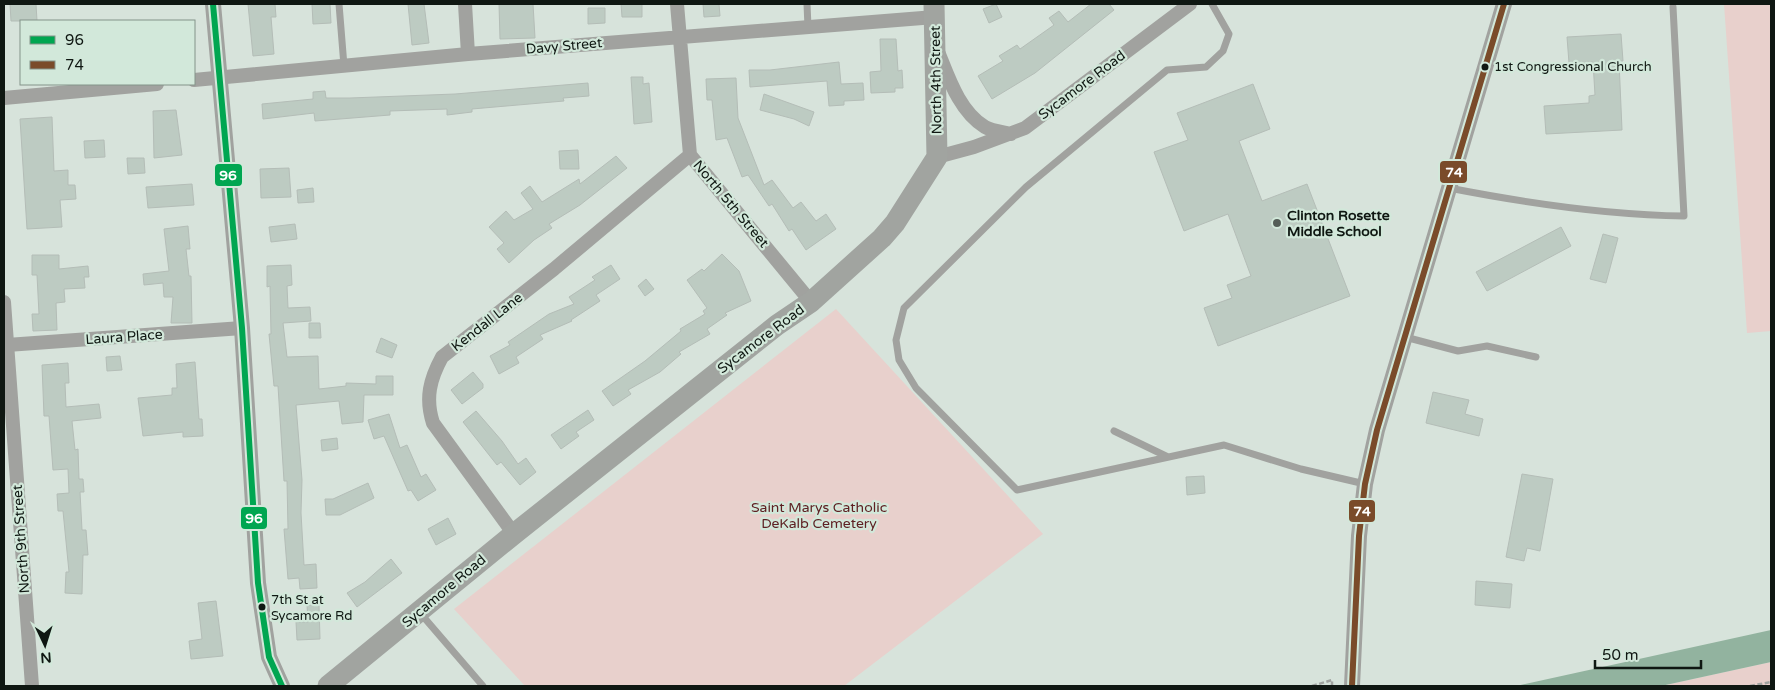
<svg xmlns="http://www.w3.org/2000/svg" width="1775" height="690" font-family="'Varela Round',sans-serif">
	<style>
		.green { fill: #e8d0cc }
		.water { fill: #92b39f }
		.building { fill: #bdcbc2; stroke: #b4bdb7 }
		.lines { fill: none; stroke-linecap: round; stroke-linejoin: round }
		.path { stroke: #a0a3a0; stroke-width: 2.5; stroke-dasharray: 5 2.5; stroke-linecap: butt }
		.service { stroke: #a1a29f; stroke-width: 7 }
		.minor { stroke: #a1a29f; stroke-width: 14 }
		.tertiary { stroke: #a1a29f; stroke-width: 16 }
		.primary { stroke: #a1a4a0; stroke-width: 21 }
		.bus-1-casing { stroke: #d2e8da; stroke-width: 10 }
		.bus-2-casing { stroke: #d2e8da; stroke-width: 10 }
		.bus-1 { stroke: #00a651; stroke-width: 6 }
		.bus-2 { stroke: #7a4b2a; stroke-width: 6 }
		.bus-dot { fill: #0f1712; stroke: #d2e8da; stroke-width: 2 }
		.poi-dot { fill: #555e58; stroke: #d2e8da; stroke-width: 2 }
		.labels { text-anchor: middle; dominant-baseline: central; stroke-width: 4.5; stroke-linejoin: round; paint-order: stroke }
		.bus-label { font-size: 13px; fill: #0f1712; stroke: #d2e8da; text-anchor: start }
		.street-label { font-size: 14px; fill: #0f1712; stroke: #d2e8da }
		.poi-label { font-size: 14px; font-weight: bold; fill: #0f1712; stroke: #d2e8da; text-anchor: start }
		.park-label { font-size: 14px; fill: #5e2023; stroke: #d2e8da }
		.line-badge { stroke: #d2e8da; stroke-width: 2 }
		.badge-label { font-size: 14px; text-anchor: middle; font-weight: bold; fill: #fff }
	</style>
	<rect width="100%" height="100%" fill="#d7e3db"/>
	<!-- green -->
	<path class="green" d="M1724 4H1771V331L1747 333Z
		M836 309 1043 534 844 686H525L454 609Z
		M1771 662V686H1661Z"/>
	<!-- water -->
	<path class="water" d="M1771 630V662L1661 686H1516Z"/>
	<!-- building -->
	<path class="building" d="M10 4H36L37 21H11Z
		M248 4H275L276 17H271L274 54 253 56Z
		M312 4H330L331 23 313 24Z
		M408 4H424L429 43 412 45Z
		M499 4H533L535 38 500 39Z
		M621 4H642V17H622Z
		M703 4H719L720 16 704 17Z
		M996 4 1002 17 989 23 983 9Z
		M1091 4H1109L1114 10 1035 73 992 99 978 76 1003 61 999 56 1017 45 1020 49 1054 25 1049 18 1059 11 1068 22Z
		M588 8H605V23L588 24Z
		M1621 34 1623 61H1619L1622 130 1546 134 1544 106 1589 103V96L1595 95 1593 62 1569 63 1567 37Z
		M880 39H896L898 71 902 70 903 88H895V92L871 93 870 72 881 71Z
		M839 62 841 84 863 83 864 100 844 101V105L829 106 827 81 750 87 749 70H770Z
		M631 77H643V84L649 83 652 122 634 124Z
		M736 78 738 118 764 185 772 180 793 208 801 202 816 221 826 214 836 229 806 250 792 229 789 231 772 204 769 206 748 175 742 177 727 138 716 140 712 100H707L706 79Z
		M588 83 589 96 563 98 564 101 472 109V112L447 115V109L390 111V115L315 121 314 113 263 119 262 104 313 99V92L325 91 326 98H350L455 94Z
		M1253 84 1270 129 1239 141 1262 201 1307 184 1350 296 1218 346 1204 308 1232 298 1227 285 1251 276 1228 214 1184 231 1154 152 1188 140 1177 113Z
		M764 94 814 112 809 126 794 119 760 110Z
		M176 110 182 155 154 158 153 111Z
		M52 117 54 171 68 170V185H75L76 199 60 200 62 227 27 229 20 119Z
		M104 140 105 157 85 158 84 141Z
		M578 150 579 169H560L559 151Z
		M616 156 627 168 580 205 549 224 552 228 534 240 509 263 497 249 504 243 489 227 506 211 514 220 533 209 521 193 530 186 542 202 579 179 580 184Z
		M127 158H144L145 173 128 174Z
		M289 168 291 197 261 198 260 169Z
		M192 184 194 205 148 208 146 187Z
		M313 188 314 202 298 203 297 190Z
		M295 224 297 239 271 242 269 227Z
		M188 226 190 249H186L189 276H191L192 323H171L173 297H164L163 283 144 285 143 274 169 271 164 229Z
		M1561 227 1571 246 1487 291 1476 272Z
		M1603 234 1618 238 1606 283 1590 279Z
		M722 254 739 271 751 301 725 313 727 315 707 329 710 334 679 352 681 354 660 372 628 390 631 394 613 406 602 391 645 361 681 331 680 329 705 314 703 311 707 308 687 280 702 269 704 271Z
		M32 255H59V269L88 266 89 277H84L85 288 64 289 65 302 56 303 57 330 33 331 32 314H39L37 275H32Z
		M291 265 292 285 287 286 288 308 310 307 311 321 283 323 287 357 318 356 319 389 346 386V383L376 384V376H393V395H364L363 422 342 424 339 401 296 405 302 480 301 513 304 565 316 564 317 588 300 589 299 578 288 579 284 529H288L287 481H284L278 386H274L272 365 269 334H271L270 286 267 287V266Z
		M611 265 620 279 596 295 600 301 571 320 572 321 540 335 543 339 516 357 519 363 499 374 490 356 510 345 508 342 549 314 574 304 569 297 595 280 592 277Z
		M646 279 654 289 645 296 638 286Z
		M309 323H320L321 338H309Z
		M381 338 397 345 392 358 376 352Z
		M120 356 122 370 107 371 106 357Z
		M195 362 199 419H202L203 436 183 437V432L143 436 138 398 172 395V388H177L176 364Z
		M68 363 69 383H65L66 407 99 404 101 418 72 421 75 450 78 449 79 479H83L84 492H80L82 530H86L88 555H83L82 594 65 593 66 572H69L63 511H58L57 494 69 493 68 469 53 470 49 416H44L42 365Z
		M473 372 483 384V388L462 404 451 390Z
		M1433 392 1469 400 1465 414 1483 419 1479 436 1426 423Z
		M588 410 594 420 576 432 579 436 561 449 551 435Z
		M476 411 502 441 518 464 526 458 536 472 520 485 501 462 497 465 463 422Z
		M389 414 400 448 407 445 421 477 426 474 436 490 418 501 411 490 408 491 384 436 374 439 368 420Z
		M337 438 338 449 322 451 321 440Z
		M1522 474 1553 479 1540 551 1527 548 1524 561 1506 557Z
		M1204 476 1205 493 1187 495 1186 477Z
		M368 483 374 498 340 515H326L325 499H333Z
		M448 518 456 534 436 545 428 529Z
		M391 559 402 573 357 607 347 593 365 582Z
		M1476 581 1512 584 1510 608 1475 605Z
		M216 601 223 656 191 659 189 641 202 639 198 603Z
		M307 605H319L320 639 297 640 296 622H308Z"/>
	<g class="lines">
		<!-- path -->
		<path class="path" d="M1312 686 1332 680V686
			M1750 686 1771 682"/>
		<!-- service -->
		<path class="service" d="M339 4 344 66
			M807 4 808 27
			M1212 4 1229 34 1223 51 1206 67 1167 70 1026 187 904 308 896 340 899 360 916 388 1017 490 1224 445 1301 469 1365 484
			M1449 188C1526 203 1605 215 1684 216L1673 7
			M1405 337 1458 351 1487 346 1536 357
			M1114 431 1168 457
			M421 614 483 686"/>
		<!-- minor -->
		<path class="minor" d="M465 4 468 54
			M677 4 690 155 811 302
			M939 54C949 79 960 112 985 127 992 131 1003 132 1011 134
			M194 80 468 54 935 17
			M4 98 157 84
			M937 157 974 147 1025 128 1190 4
			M4 302 32 686
			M7 345 242 328
			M514 534 433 423C425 398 430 379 442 357L554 269 690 155"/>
		<!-- tertiary -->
		<path class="tertiary" d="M213 4 242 328 258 583 269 657 282 686
			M1352 686 1359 536 1365 484 1377 430 1504 4"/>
		<!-- primary -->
		<path class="primary" d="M328 686 514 534 777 325 811 302 882 238 895 223 937 157 934 4"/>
		<defs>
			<path id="bus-1" d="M213 4 242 328 258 583 269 657 282 686"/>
			<path id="bus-2" d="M1352 686 1359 536 1365 484 1377 430 1504 4"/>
		</defs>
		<!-- bus-1 casing -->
		<use href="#bus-1" class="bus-1-casing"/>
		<!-- bus-2 casing -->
		<use href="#bus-2" class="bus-2-casing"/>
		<!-- bus-1 -->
		<use href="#bus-1" class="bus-1"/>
		<!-- bus-2 -->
		<use href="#bus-2" class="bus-2"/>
	</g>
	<!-- markers -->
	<g class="bus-dot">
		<circle cx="1485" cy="67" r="4.5"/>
		<circle cx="262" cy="607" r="4.5"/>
	</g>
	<circle class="poi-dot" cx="1277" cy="223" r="5"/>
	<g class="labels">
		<!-- bus labels -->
		<g class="bus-label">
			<text x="1494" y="67">1st Congressional Church</text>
			<text x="271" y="600">7th St at<tspan x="271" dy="16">Sycamore Rd</tspan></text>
		</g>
		<!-- street labels -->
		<g class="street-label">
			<text transform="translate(564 46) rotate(-5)">Davy Street</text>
			<text transform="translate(936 80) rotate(-91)">North 4th Street</text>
			<text transform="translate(1082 85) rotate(-37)">Sycamore Road</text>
			<text transform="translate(731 204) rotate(50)">North 5th Street</text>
			<text transform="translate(487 322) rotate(-38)">Kendall Lane</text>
			<text transform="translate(124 337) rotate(-4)">Laura Place</text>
			<text transform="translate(761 339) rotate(-37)">Sycamore Road</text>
			<text transform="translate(21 539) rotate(-94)">North 9th Street</text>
			<text transform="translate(444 591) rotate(-40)">Sycamore Road</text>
		</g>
		<!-- poi labels -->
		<g class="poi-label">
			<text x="1287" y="215">Clinton Rosette<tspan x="1287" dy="16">Middle School</tspan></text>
		</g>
		<!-- park labels -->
		<g class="park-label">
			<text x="819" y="507">Saint Marys Catholic<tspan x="819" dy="16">DeKalb Cemetery</tspan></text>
		</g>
	</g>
	<g class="line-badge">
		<rect x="1439" y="160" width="29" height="24" rx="5" fill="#7a4b2a"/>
		<rect x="214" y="163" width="29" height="24" rx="5" fill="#00a651"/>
		<rect x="1348" y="499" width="28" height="24" rx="5" fill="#7a4b2a"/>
		<rect x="240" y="506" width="28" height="24" rx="5" fill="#00a651"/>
	</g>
	<g class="badge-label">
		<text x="1454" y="177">74</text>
		<text x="228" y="180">96</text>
		<text x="1362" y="516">74</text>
		<text x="254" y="523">96</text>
	</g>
	<!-- border -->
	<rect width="1775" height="690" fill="none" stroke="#0f1712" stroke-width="10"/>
	<!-- legend -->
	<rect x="20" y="20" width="175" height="65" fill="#d2e8da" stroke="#84948a"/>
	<rect x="30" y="36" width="25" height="8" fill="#00a651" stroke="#84948a"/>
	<text x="65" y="45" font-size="15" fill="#0f1712">96</text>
	<rect x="30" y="61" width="25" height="8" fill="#7a4b2a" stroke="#84948a"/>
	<text x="65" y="70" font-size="15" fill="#0f1712">74</text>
	<!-- north arrow -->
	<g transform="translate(45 645) rotate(176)" stroke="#d2e8da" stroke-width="4" paint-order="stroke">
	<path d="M0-4L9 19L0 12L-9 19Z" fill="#0f1712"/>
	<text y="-8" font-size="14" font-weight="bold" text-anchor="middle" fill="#0f1712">N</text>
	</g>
	<!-- scale -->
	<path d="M1595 660v8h106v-8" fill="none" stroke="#0f1712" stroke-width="2.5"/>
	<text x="1602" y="660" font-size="15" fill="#0f1712" stroke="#d2e8da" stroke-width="4" paint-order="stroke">50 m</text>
</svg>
